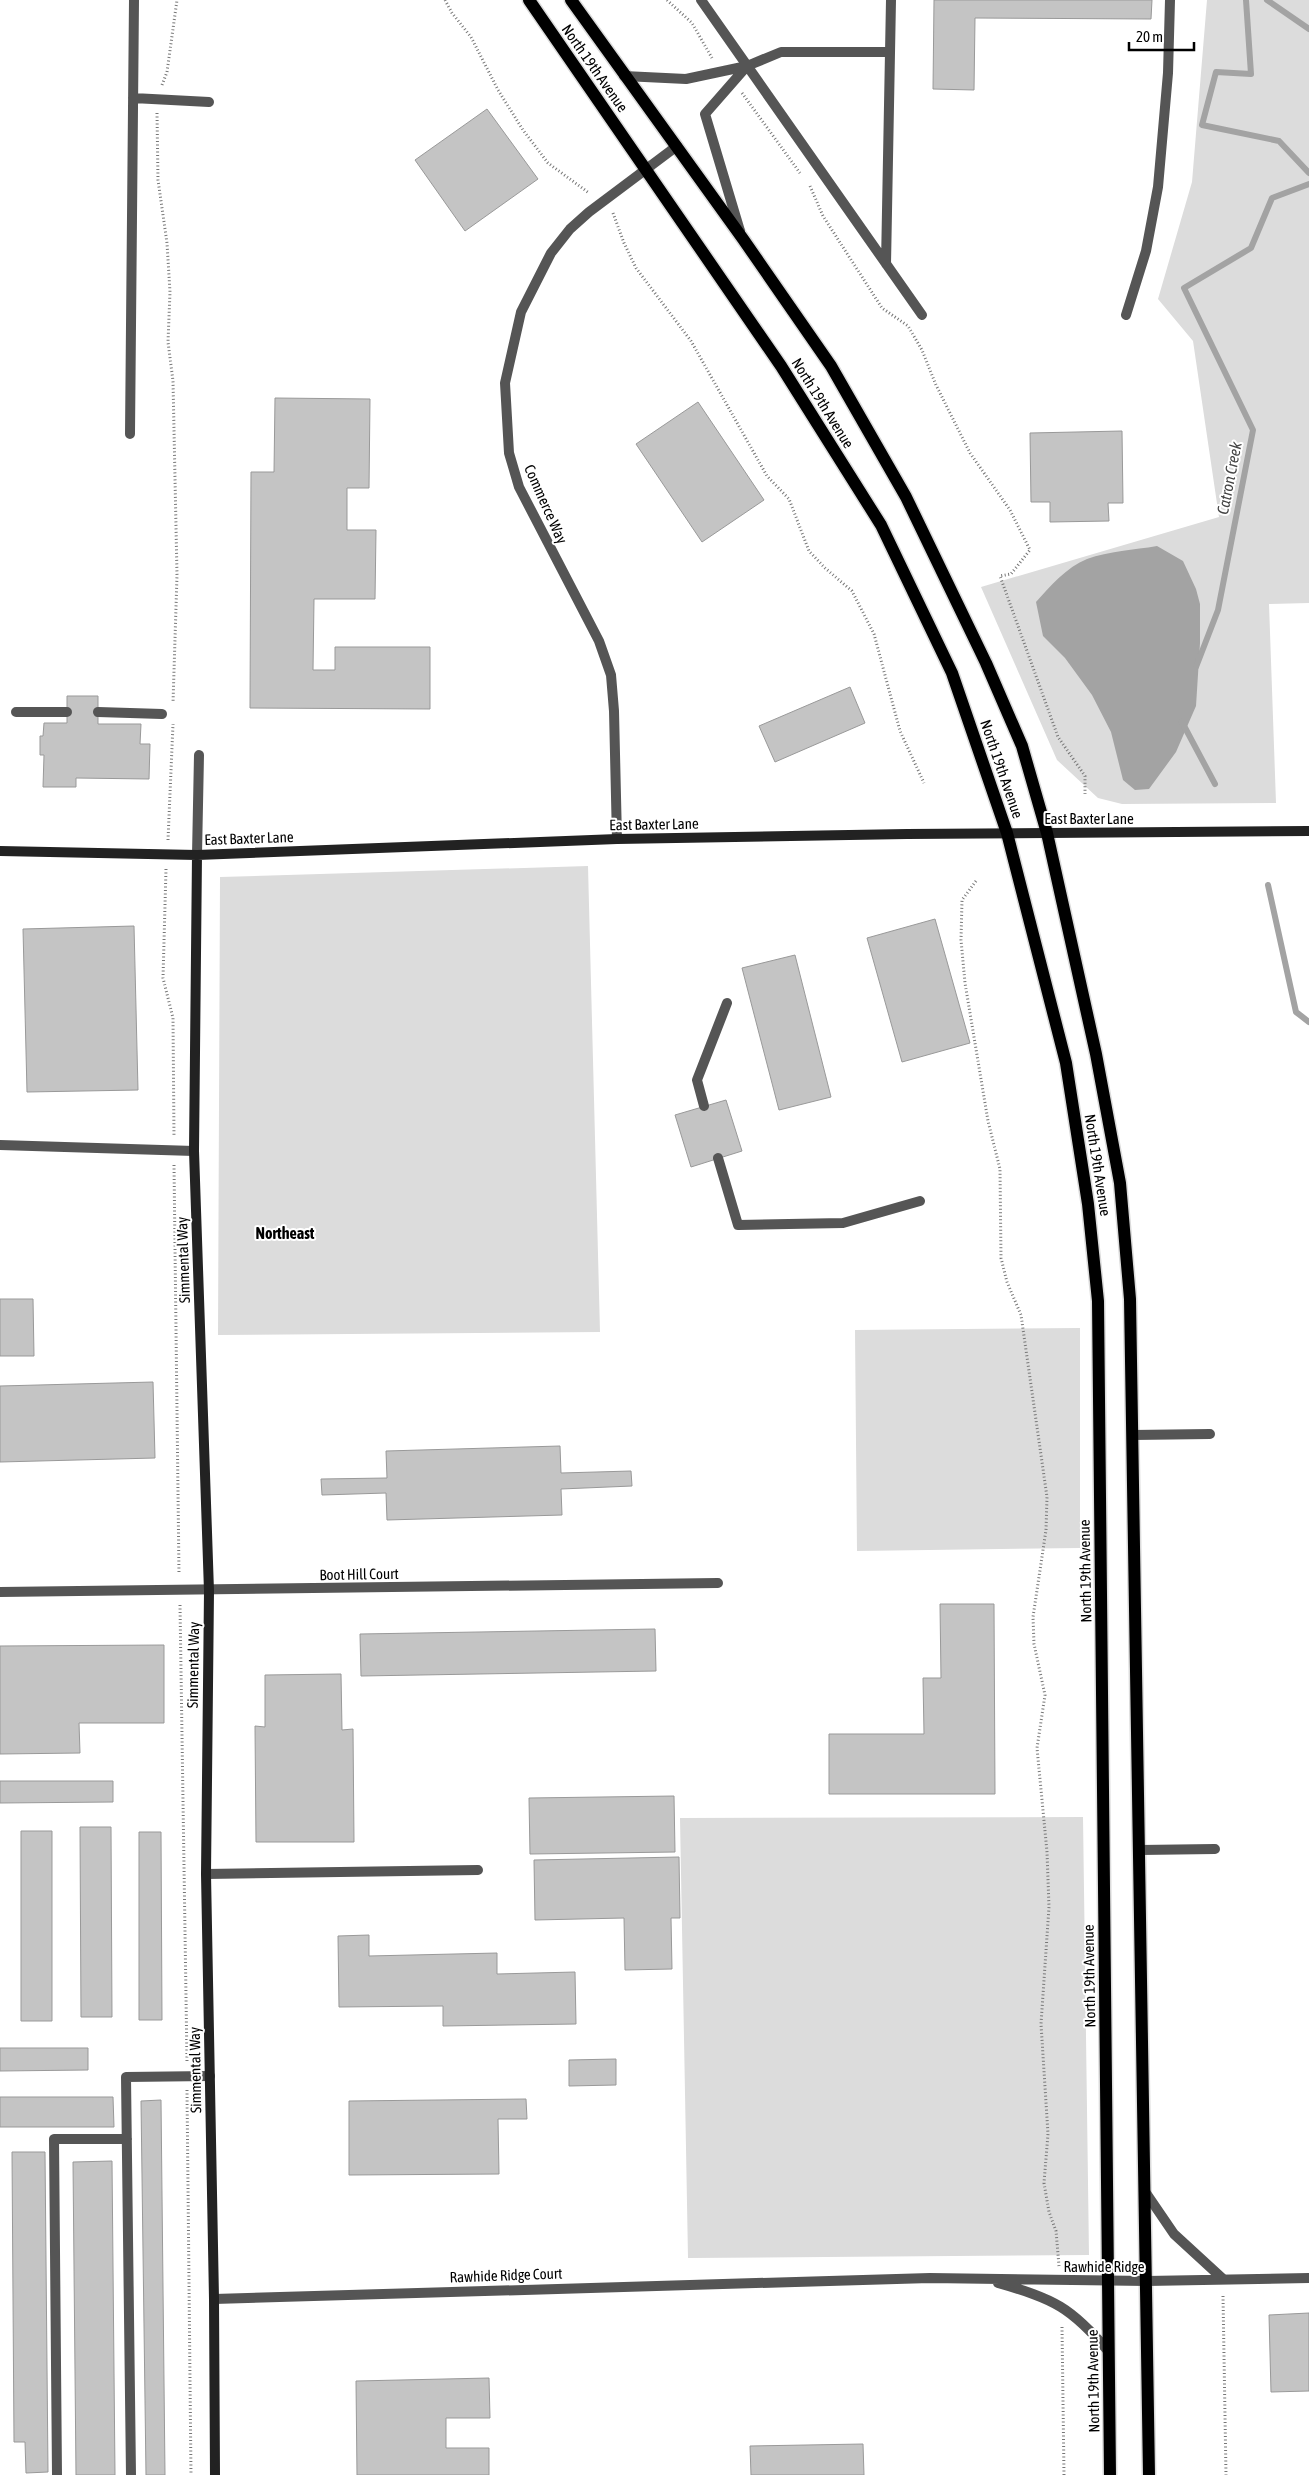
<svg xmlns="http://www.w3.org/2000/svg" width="1309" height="2475" font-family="'Asap Condensed',sans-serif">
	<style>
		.green { fill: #dcdcdc }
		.water { fill: #a3a3a3 }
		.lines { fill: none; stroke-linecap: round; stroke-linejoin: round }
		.stream { stroke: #a3a3a3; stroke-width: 6 }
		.building { fill: #c4c4c4; stroke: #999 }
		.primary-casing { stroke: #dbdbdb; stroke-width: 15 }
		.path { stroke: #777; stroke-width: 3; stroke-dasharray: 1 2.5; stroke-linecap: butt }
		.lane { stroke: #555; stroke-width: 10 }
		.street { stroke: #555; stroke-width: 10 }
		.secondary { stroke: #222; stroke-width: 10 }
		.primary { stroke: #000; stroke-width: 12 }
		.labels { text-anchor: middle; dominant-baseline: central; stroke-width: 4; stroke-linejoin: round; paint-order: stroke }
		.street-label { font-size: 15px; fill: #000; stroke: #fff }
		.water-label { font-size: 16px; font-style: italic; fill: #444; stroke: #fff }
		.neighbourhood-label { font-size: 16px; font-weight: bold; fill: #000; stroke: #fff }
	</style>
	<rect width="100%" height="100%" fill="#fff"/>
	<!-- green -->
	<path class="green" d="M1207 0H1309V603L1269 604 1276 803 1122 804 1098 798 1057 760 981 587 1219 517 1193 341 1158 299 1192 182Z
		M588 866 600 1332 218 1335 220 877Z
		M1080 1328V1548L857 1551 855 1330Z
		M1083 1817 1089 2255 688 2258 680 1818Z"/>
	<!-- water -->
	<path class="water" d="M1157 546 1183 561 1196 589 1200 604V643L1196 706 1176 752 1149 789 1135 790 1123 780 1111 732 1092 695 1065 658 1043 636 1036 602C1050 586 1067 567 1087 559 1109 551 1134 550 1157 546Z"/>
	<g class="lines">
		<!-- stream -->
		<path class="stream" d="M1246 0 1251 74 1216 72 1202 125 1279 141 1309 173
			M1267 0 1309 29
			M1196 667 1218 610 1253 430 1184 288 1251 248 1272 198 1309 184
			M1182 722 1215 784
			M1268 885 1296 1012 1309 1022"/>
	</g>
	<!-- building -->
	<path class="building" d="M934 0H1152L1151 19 975 18 974 90 933 89Z
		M487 109 538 179 465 231 415 160Z
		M275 398 370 399 369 488H347V530H376L375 599H314L313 670H335V647H430V709L250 708 251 472H274Z
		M698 402 764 500 702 542 636 444Z
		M1122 431 1123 503H1108L1109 521 1050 522V502H1031L1030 433Z
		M850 687 865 723 775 762 759 726Z
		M67 696H98V724H141L140 744H150L149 779 76 778V787H43L44 755H40V736H43L44 723H67Z
		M935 919 970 1043 902 1062 867 938Z
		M134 926 138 1090 27 1092 23 929Z
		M795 955 831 1097 779 1110 742 968Z
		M726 1100 742 1151 691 1167 675 1115Z
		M0 1299H33L34 1356H0Z
		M153 1382 155 1458 0 1462V1386Z
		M560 1446 561 1473 631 1471 632 1486 561 1489 562 1515 387 1520 386 1493 322 1495 321 1479 387 1478 386 1451Z
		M940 1604H994L995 1794H829V1734H924L923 1678H941Z
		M655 1629 656 1671 361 1676 360 1634Z
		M164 1645V1723H79L80 1753 0 1754V1646Z
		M341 1674 342 1730 353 1729 354 1842H256L255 1726 265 1727V1675Z
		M0 1781H113V1802L0 1803Z
		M674 1796 675 1852 530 1854 529 1798Z
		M80 1827H111L112 2017H81Z
		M21 1831H52V2021H21Z
		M139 1832H161L162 2020H139Z
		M679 1857 680 1918H671L672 1969 625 1970 624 1918 535 1920 534 1860Z
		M369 1935V1956L497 1953V1974L575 1972 576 2024 443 2026V2006L339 2007 338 1936Z
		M0 2048H88V2070L0 2071Z
		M616 2059V2085L569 2086V2060Z
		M0 2097H113L114 2127H0Z
		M526 2099 527 2119H498L499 2174 349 2175V2101Z
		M161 2100 165 2475H146L141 2101Z
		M12 2152H45L48 2472 26 2473 25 2442H14Z
		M112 2161 115 2475H76L73 2162Z
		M1309 2313V2391L1271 2392 1269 2315Z
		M489 2378 490 2418H446V2448H489V2475H357L356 2381Z
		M863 2444 864 2475H751L750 2446Z"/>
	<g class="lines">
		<defs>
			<path id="primary" d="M529 0 781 366 881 525 952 673 1007 833 1066 1063 1088 1204 1098 1301 1110 2475
				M571 0 743 239 831 366 906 497 986 663 1022 746 1047 833 1096 1054 1120 1183 1130 1299 1149 2475"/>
		</defs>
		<!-- primary casing -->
		<use href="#primary" class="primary-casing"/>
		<!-- path -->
		<path class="path" d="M445 0 452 13 471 37 498 90 523 130 548 163 589 193
			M667 0 692 23 712 58
			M162 85 167 72 177 0
			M742 93 800 173
			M157 113 158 180 167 243 170 292 168 342 173 381 177 575 173 703
			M810 186 823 216 882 308 908 326 922 350 936 385 970 453 1010 510 1030 550 1011 574 1000 576 1058 737 1085 776V794
			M613 213 624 243 636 268 691 341 767 476 789 499 809 551 825 568 852 591 874 634 900 731 924 783
			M168 840 173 724
			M166 869 163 978 173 1018 174 1137
			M976 881 962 900 961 940 965 983 988 1121 1000 1169 1001 1258 1007 1282 1021 1315 1047 1497 1046 1530 1033 1617 1034 1644 1045 1695 1037 1748 1047 1852 1049 1907 1041 2024 1048 2134 1044 2183 1049 2212 1056 2231 1059 2266
			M174 1165 179 1574
			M180 1605 187 2062
			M187 2090 191 2475
			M1223 2296 1226 2475
			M1062 2327 1064 2475"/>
		<!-- lane -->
		<path class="lane" d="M701 0 922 315
			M624 76 686 79 747 66 781 52H890
			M133 98 209 102
			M740 231 705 114 747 66
			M886 264 891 0
			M1126 315 1146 251 1158 187 1168 73 1170 0
			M130 434 134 0
			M16 712H67
			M98 712 162 714
			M197 855 199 755
			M704 1106 697 1080 727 1003
			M0 1145 194 1151
			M718 1158 738 1225 843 1223 920 1201
			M1133 1435 1210 1434
			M1140 1850 1215 1849
			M206 1874 478 1870
			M57 2475 54 2139H127
			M131 2475 126 2077 210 2076"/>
		<!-- street -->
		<path class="street" d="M617 839 614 711 611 675 599 641 519 487 509 453 505 383 521 312 551 253 570 229 589 212 677 146
			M0 1592 718 1583
			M1146 2193 1174 2234 1223 2279
			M998 2283C1054 2299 1071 2307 1109 2352
			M214 2299 930 2278 1147 2281 1309 2278"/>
		<!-- secondary -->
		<path class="secondary" d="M0 851 197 855 617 839 907 834 1309 831
			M197 855 194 1151 209 1591 206 1874 214 2299 215 2475"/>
		<!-- primary -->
		<use href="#primary" class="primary"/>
	</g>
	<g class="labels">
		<!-- street labels -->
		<g class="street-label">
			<text transform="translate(595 68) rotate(55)">North 19th Avenue</text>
			<text transform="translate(823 403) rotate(58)">North 19th Avenue</text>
			<text transform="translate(546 504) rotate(66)">Commerce Way</text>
			<text transform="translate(1002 769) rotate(71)">North 19th Avenue</text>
			<text x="1089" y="818">East Baxter Lane</text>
			<text transform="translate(654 824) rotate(-1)">East Baxter Lane</text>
			<text transform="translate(249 838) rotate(-2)">East Baxter Lane</text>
			<text transform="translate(1098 1165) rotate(81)">North 19th Avenue</text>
			<text transform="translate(183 1260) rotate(-92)">Simmental Way</text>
			<text transform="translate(1085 1571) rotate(-91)">North 19th Avenue</text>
			<text transform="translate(359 1574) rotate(-1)">Boot Hill Court</text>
			<text transform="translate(193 1665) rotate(-89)">Simmental Way</text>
			<text transform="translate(1089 1976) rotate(-91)">North 19th Avenue</text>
			<text transform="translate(195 2070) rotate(-91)">Simmental Way</text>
			<text x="1104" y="2266">Rawhide Ridge</text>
			<text transform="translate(506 2275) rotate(-2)">Rawhide Ridge Court</text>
			<text transform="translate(1093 2381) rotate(-91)">North 19th Avenue</text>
		</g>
		<!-- water labels -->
		<g class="water-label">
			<text transform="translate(1229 478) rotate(-79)">Catron Creek</text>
		</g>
		<!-- neighbourhood labels -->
		<g class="neighbourhood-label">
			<text x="285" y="1233">Northeast</text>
		</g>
	</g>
	<!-- scale -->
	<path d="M1129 42v8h65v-8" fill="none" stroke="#000000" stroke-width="2.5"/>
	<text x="1136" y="42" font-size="15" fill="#000000" stroke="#ffffff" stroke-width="4" paint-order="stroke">20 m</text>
</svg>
